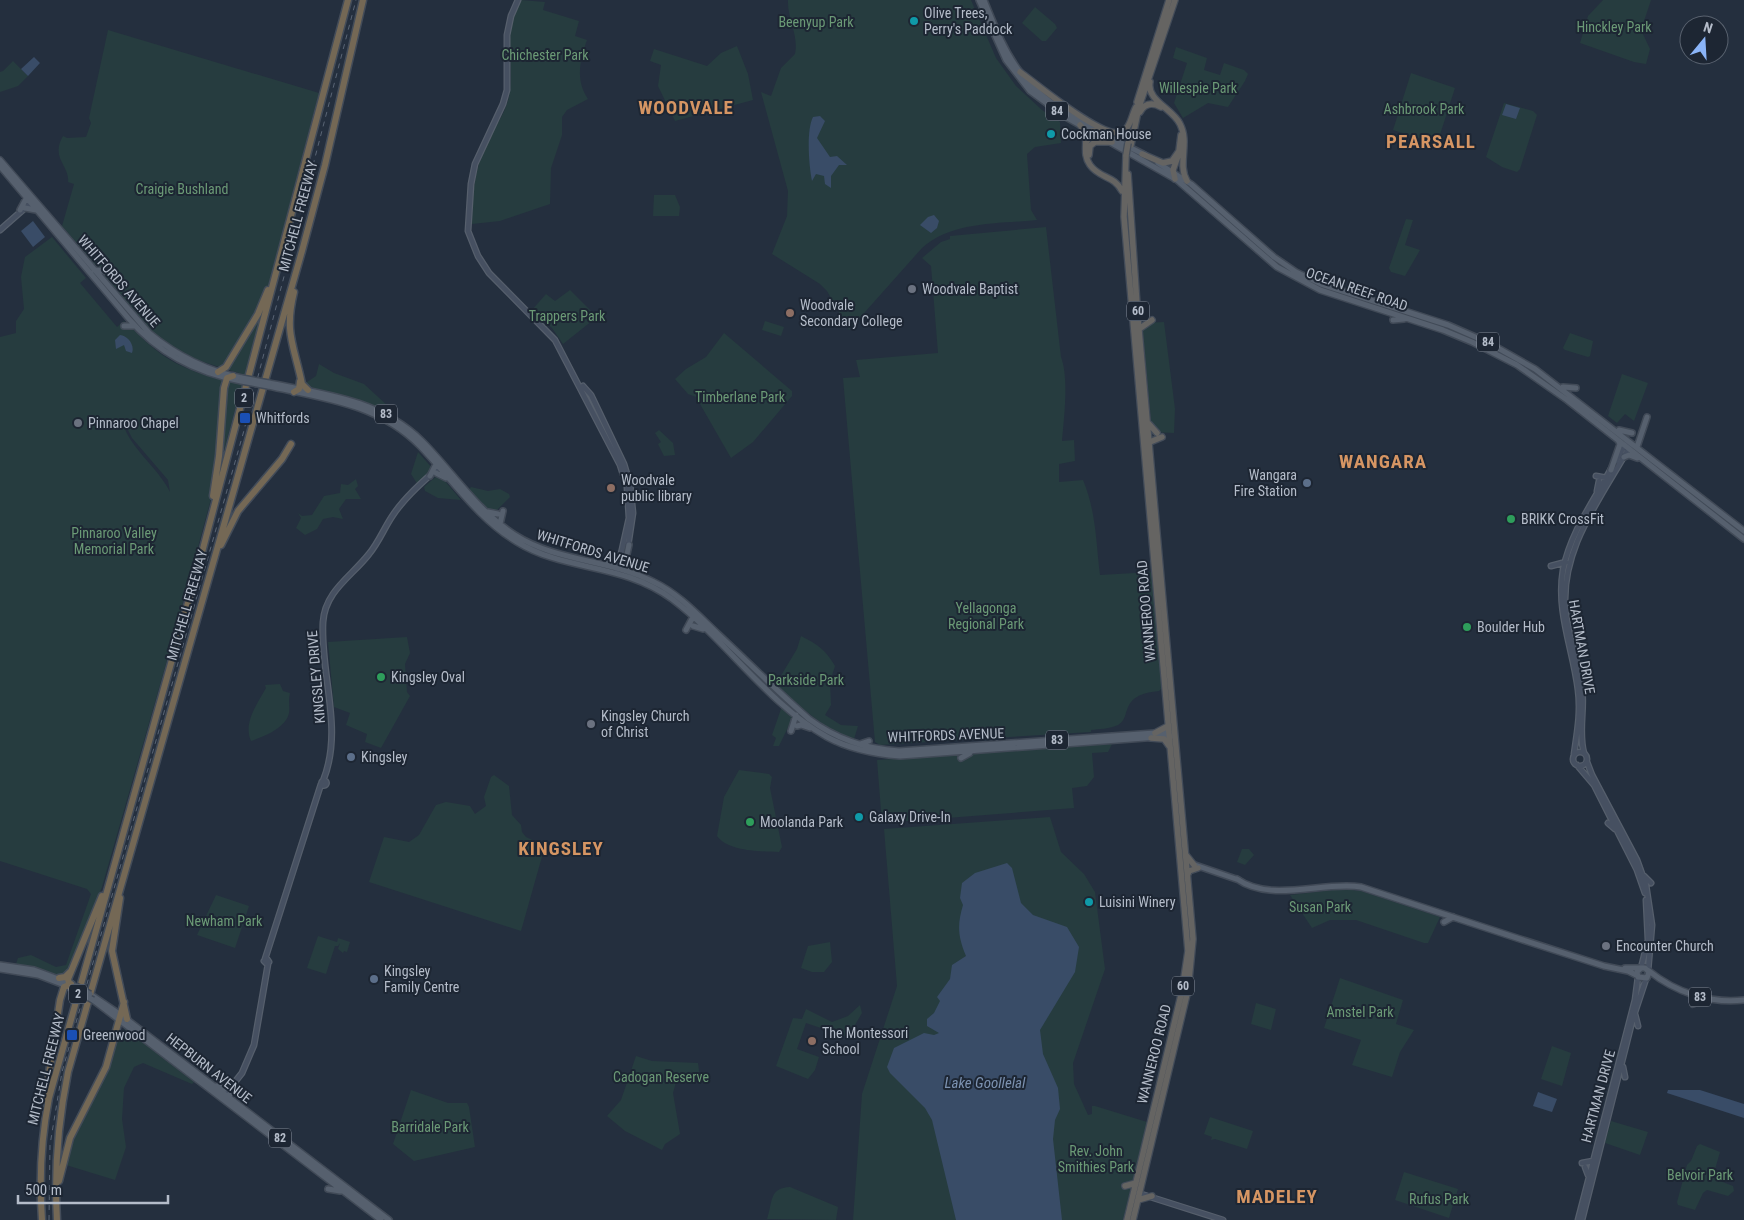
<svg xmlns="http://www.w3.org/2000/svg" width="1744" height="1220" font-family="'Roboto Condensed',sans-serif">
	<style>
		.green { fill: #263c3f; fill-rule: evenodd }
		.water { fill: #394c67 }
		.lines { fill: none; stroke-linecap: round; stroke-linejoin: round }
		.secondary-casing { stroke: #565f6c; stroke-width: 7 }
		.primary-casing { stroke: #414a57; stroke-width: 8 }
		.trunk-casing { stroke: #434c59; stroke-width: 8 }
		.motorway-casing { stroke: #434c59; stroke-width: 9 }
		.secondary { stroke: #465061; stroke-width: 4.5 }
		.primary { stroke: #56606e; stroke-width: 5 }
		.trunk { stroke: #656462; stroke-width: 5.5 }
		.motorway { stroke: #746855; stroke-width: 6 }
		.rail { stroke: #5a6575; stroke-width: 1; stroke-dasharray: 5 5; stroke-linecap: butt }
		.primary-bridge-casing { stroke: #414a57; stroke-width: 8; stroke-linecap: butt }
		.trunk-bridge-casing { stroke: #434c59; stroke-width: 8; stroke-linecap: butt }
		.primary-bridge { stroke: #56606e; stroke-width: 5 }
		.trunk-bridge { stroke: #656462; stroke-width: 5.5 }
		.culture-dot { fill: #0f9aa8; stroke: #1d2633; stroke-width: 2 }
		.worship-dot { fill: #6b7280; stroke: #1d2633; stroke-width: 2 }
		.education-dot { fill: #8d6e63; stroke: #1d2633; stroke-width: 2 }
		.transit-dot { fill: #1a4fb4; stroke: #1d2633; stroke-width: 2 }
		.service-dot { fill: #5c6f8a; stroke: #1d2633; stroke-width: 2 }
		.leisure-dot { fill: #2e9e5b; stroke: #1d2633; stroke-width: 2 }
		.labels { text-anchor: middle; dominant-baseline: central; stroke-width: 4; stroke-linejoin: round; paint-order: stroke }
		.shield { fill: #1d2633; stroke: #878f9c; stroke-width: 1 }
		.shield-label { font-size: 12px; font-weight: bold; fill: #b4bcc9 }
		.poi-label { font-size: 14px; fill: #b4bcc9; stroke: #1d2633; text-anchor: start }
		.park-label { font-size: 14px; fill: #6b9a76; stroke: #1d2633 }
		.street-label { font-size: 14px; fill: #b4bcc9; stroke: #1d2633 }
		.water-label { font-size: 15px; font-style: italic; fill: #7c92b1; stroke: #1d2633 }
		.district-label { font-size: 19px; font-weight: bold; letter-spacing: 1px; fill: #d59563; stroke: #1d2633 }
	</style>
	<rect width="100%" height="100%" fill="#242f3e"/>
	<!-- green -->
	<path class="green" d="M521 0 545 2 543 10 579 21 575 36 587 40C580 60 575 80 588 99L567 110 562 117V135L551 168 550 204 500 221 472 224C472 197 474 171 486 145 494 127 508 111 510 90 513 60 503 27 521 0Z
		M788 0H971L996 58 1016 86 1042 110 1060 122 1061 143 1035 147 1027 154 1031 210 1037 220C999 224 952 221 922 248L849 330 827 291 820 284 772 254 787 216 788 191 761 92 771 96 781 68 795 54C799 35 787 18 788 0Z
		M1603 0H1651L1641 30 1650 49 1646 64 1634 62 1580 43 1588 16Z
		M1035 7 1055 24 1057 28 1046 41H1042L1022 23Z
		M108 30 319 93 245 375 197 360 156 337 62 226 74 184 68 182C70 166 50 158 63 136L67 138 86 137 91 123 89 118Z
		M737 46 748 74 753 100 675 121 658 86 661 65 650 61 654 49 707 66 721 53Z
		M1176 47 1207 58 1204 70 1220 75 1224 63 1244 70 1248 74 1245 81 1228 107 1208 103 1183 118 1174 103 1187 63 1173 58Z
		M13 61 28 76 18 86 0 92V72L3 71Z
		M1411 73 1455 88 1437 144 1393 130Z
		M1504 103 1533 111 1537 115 1520 169 1517 172 1502 167 1486 157Z
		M654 195H675L680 207 679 216H653Z
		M1406 219 1413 220 1405 245 1420 250 1405 276 1391 272 1389 268Z
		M1046 227 1061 357C1069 378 1064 418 1062 441L1074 440 1075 461 1059 464V482L1083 480C1096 511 1096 542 1100 575L1152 572 1162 688 1159 691C1117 695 1133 717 1118 725 1110 729 1099 729 1091 730V732L880 745 875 742 843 378 860 377 856 360 938 353 931 266 922 258 941 242 950 239V236Z
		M52 237 86 278 80 283 117 327 124 321C135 330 144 341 156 350 179 369 213 379 242 384L174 636 102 887 69 970 60 976 16 964 18 958 31 955 56 967 66 965 91 894 87 889 0 861V337L16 333V321L24 309 21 277 25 257ZM123 420 132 438 168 480 170 492C159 468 124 443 123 420Z
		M570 290 597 317 563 344 552 328 532 310 546 294 555 301Z
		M765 321 784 327 781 336 762 330Z
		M1164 322 1175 409 1174 433 1152 432 1142 323Z
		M724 333 792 391V396L753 442 731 458 696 397 688 394 675 379 686 369 706 357Z
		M1570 333 1593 341 1590 356 1588 357 1565 350 1563 348Z
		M319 364 334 373 364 384 389 407 386 412C357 394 329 398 304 384L316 376Z
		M1622 374 1648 383 1634 421 1625 414 1617 423 1608 416Z
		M659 430 673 443 675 455 664 456 658 444 661 442 655 433Z
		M418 452 433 469 418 485 411 474Z
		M439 474 461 500 438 498 425 491 424 487Z
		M356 479 358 486 355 489 361 499H346L339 509 343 519 333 517 323 519 317 529 305 535 296 528 301 518 298 513 302 516 312 515 324 496 340 493 341 484 348 485Z
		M471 487 488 491 500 489 509 494 510 497 495 512 489 510 468 491Z
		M801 636C817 644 826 650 835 666L830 682 831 705 825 715 841 725 858 726 854 739C822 729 800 706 776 684L797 649Z
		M407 637 410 653 405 664 407 692 410 696 381 748 365 742 367 734 346 725 350 713 334 707 328 642Z
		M280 684 283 691 290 693C288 700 290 707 289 713 286 728 263 737 251 741 243 723 257 704 266 688L265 685Z
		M782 706 793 717 779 746H773L776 738 772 735Z
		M1112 744 1108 752 1092 753 1094 777 1087 786 1072 788 1074 808 882 823 877 760Z
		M739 770 769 774 772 777 770 788 782 847 779 852C760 851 729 852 717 836L724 797Z
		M494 775 509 786 512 815 521 825 522 832 526 837 545 846 521 931 369 882 384 837 409 842 419 835 436 805 446 802 470 806 475 814 486 806 484 797 491 777Z
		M1050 817 1061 852 1084 874 1095 892 1105 969 1073 1063 1074 1084 1088 1115 1092 1114V1106H1095L1147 1122 1123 1220H853L862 1094 897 986 884 829Z
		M1242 849H1249L1254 855 1245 865 1237 862Z
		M1341 889 1361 891 1440 917 1428 943H1424L1356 920H1330L1312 928 1290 895Z
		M216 895 249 906 235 948 197 935Z
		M318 936 337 942 338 938 350 942 347 952 344 951 343 953 338 949 340 943 338 946H335L326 974 307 968Z
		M830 942 832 962 824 972H812L801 968 808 946Z
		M1340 978 1403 1000 1396 1024 1414 1030 1400 1052 1392 1077 1352 1065 1361 1040 1324 1028Z
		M1256 1003 1276 1009 1271 1030 1251 1024Z
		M860 1005 862 1013 848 1037 806 1023 797 1049 819 1057 815 1070 808 1079 776 1066 793 1018 802 1019 806 1009 832 1022 848 1016Z
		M125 1029 194 1082 192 1084 143 1063 134 1067 124 1088 122 1119 126 1147 115 1180 66 1165 79 1124 108 1068 120 1032Z
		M1552 1046 1571 1053 1562 1086 1541 1079Z
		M636 1056 652 1061 698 1063 700 1078 677 1079 673 1093 680 1134 665 1144 662 1150 625 1131 607 1116 621 1100Z
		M411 1090 448 1103H467L469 1107 475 1147 414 1161 393 1144Z
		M1210 1117 1253 1131 1247 1149 1215 1139 1211 1140 1212 1137 1204 1134Z
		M1611 1121 1648 1132 1640 1155 1605 1143Z
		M1700 1144 1720 1152 1714 1173 1715 1179 1733 1186 1734 1191 1728 1196 1707 1190 1703 1193 1695 1210 1678 1205 1677 1202 1687 1165 1691 1161 1697 1146Z
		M1404 1172 1458 1189 1449 1218 1395 1200Z
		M790 1187 838 1207 836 1220 767 1219C773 1201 769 1188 790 1187Z"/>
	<!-- water -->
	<path class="water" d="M34 57 40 63 28 76 21 69Z
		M1506 104 1520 108 1516 119 1502 115Z
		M820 116 825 121 817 138 830 157 837 156 847 165H839L831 176V188L825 184 824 176 816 174 812 181C809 166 806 131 813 117Z
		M934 215 939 221 937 228 931 233 920 225 928 217Z
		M33 221 45 237 33 247 21 231Z
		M120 335C128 336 135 345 132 353L126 351 124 345 116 349 115 340Z
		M1007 863 1012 868 1021 903 1033 915 1067 927 1079 947 1075 972 1040 1030 1043 1054 1058 1088 1060 1109 1055 1120 1053 1139 1062 1220H956L932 1120 925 1108 890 1073 887 1067 894 1048 924 1033 934 1035 939 1033 927 1026V1019L934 1013 940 1001 937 997 950 979 952 965 966 956C958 937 957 925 963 905L960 898 962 883 975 873Z
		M1668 1090H1700L1744 1104V1118L1667 1093Z
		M1538 1092 1557 1099 1552 1112 1533 1106Z"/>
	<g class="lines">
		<defs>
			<path id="secondary" d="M518 0 511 16 507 35V90L503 104 475 164 471 184 468 231 478 256 489 273 555 340 620 465 627 487 629 518 617 572
				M0 230 33 201
				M583 386 591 395 624 464 630 484 633 513 628 546
				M1616 461 1626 443
				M1596 476 1607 478
				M1597 491 1599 481
				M1551 566 1566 562
				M1573 759a7 7 0 1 1 14 0a7 7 0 1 1-14 0Z
				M1584 753C1578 732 1585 709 1582 688 1579 663 1569 639 1566 614 1558 551 1601 498 1630 446
				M1574 754C1577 733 1581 712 1578 690 1573 649 1556 612 1563 570 1571 531 1594 501 1612 467
				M1587 762 1592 775 1637 860 1646 885 1652 925 1648 971
				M1577 765 1594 785 1637 870 1645 893
				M321.5 783a2.5 2.5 0 1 1 5 0a2.5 2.5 0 1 1-5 0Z
				M323 781C344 729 320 675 323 622 325 591 352 576 369 554 379 542 384 528 393 515 405 497 424 480 441 466
				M1608 823 1615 829
				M1644 876 1651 883
				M265 959 321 784
				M267 959 269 962 267 964 264 961Z
				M1641 968 1648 940 1646 900
				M1635 1014 1638 1026
				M1623 1067 1625 1077
				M223 1097 242 1073 254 1045 268 964
				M1582 1163 1593 1161
				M1585 1167 1588 1175
				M1138 1193 1223 1220
				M1578 1220 1635 1000 1638 977
				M1582 1220 1633 1018 1646 979"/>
			<path id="primary" d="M979 0 1006 60 1030 91 1064 116 1177 180 1277 267 1320 290 1443 330 1472 342 1517 365 1567 400 1744 539
				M984 0C994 25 1004 51 1020 72 1048 110 1104 134 1145 155
				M0 160 149 333C177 356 207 371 242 378
				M1158 163 1191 184 1274 257 1296 272 1321 284 1448 325 1489 343 1535 369 1744 531
				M0 166 129 319C158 353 197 373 241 381
				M25 208 36 210
				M20 210 27 197
				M94 270 105 271
				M1393 320 1404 319
				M124 326H134
				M269 383C325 394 380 400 422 441 453 472 477 511 515 535 557 562 609 559 654 582 679 594 698 615 718 634 748 662 778 692 809 719 836 739 866 749 899 751L1169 732
				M268 386C324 398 379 404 420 446 452 479 477 518 517 542 566 572 621 562 672 599 725 639 769 705 827 737 849 749 875 754 900 756L1172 736
				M1563 387 1576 388
				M1619 430 1632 433
				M1637 447 1647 417
				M1624 457 1629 455 1637 458
				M1611 470 1620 444 1618 440
				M436 473 446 478
				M430 476 436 464
				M488 512 498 514
				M500 524 503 511
				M608 562 620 561
				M628 571 625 563 629 545
				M693 626 703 629
				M686 630 693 617
				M797 726 801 725 810 728
				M791 731 796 715
				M860 744 869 741
				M961 758 970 753
				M1195 865 1239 880
				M1237 879C1271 903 1322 881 1361 887L1523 940
				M1444 922 1453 917
				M1520 939 1604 966 1628 971 1638 976
				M0 965 34 970 72 984
				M1625 968H1645L1649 972 1647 978 1638 977 1637 972 1640 969
				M0 969 38 975 67 986
				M1649 971C1675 992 1710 1004 1744 1000
				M90 994 121 1015 389 1220
				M93 1000 381 1220
				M1693 1004 1706 999
				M216 1086 226 1089
				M229 1098 232 1085
				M328 1189 340 1191"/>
			<path id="trunk" d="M1020 72C1036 83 1107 144 1124 131 1131 126 1132 114 1136 107
				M1150 82C1146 100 1173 109 1180 124 1190 143 1177 164 1187 181
				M1137 102 1169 0
				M1140 112C1145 103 1152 102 1161 107
				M1080 125C1092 137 1080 151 1090 165 1100 179 1114 175 1122 191
				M1087 141 1092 131 1099 130
				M1131 145 1139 107 1175 0
				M1142 154 1163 163 1172 161 1179 151 1181 135
				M1089 155 1090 146 1095 142H1112
				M1126 155 1124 217 1188 951 1182 991 1127 1220
				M1128 174 1138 319 1193 939 1188 990 1133 1220
				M1175 179 1173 170 1181 148
				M1139 329 1152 320
				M1149 424 1157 433
				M1150 442 1162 437
				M1155 733 1168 726
				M1151 738 1164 739 1169 746
				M1186 855 1194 865
				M1188 874 1189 871 1198 868
				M1125 1186 1136 1183
				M1138 1200 1152 1196"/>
			<path id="motorway" d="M294 292C284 333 294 345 302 384L308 390
				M218 372 226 367 258 314 268 290
				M294 392 299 389 300 381
				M213 496 219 456 224 388 227 378 233 376
				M221 545 238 511 282 459 291 444
				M120 898 112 951 127 1019
				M59 978 65 977 70 972
				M70 987 68 979 102 896
				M45 1100 60 1000 64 987 71 984
				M59 1181 70 1138 106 1067 124 1002
				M42 1220C39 1179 41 1139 49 1098L200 560 348 0
				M57 1220C54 1170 58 1122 68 1072L302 251 325 165 363 0"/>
		</defs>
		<!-- secondary casing -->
		<use href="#secondary" class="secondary-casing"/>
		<!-- primary casing -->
		<use href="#primary" class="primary-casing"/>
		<!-- trunk casing -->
		<use href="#trunk" class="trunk-casing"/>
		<!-- motorway casing -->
		<use href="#motorway" class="motorway-casing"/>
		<!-- secondary -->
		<use href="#secondary" class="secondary"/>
		<!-- primary -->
		<use href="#primary" class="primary"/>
		<!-- trunk -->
		<use href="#trunk" class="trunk"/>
		<!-- motorway -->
		<use href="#motorway" class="motorway"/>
		<!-- rail -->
		<path class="rail" d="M49 1220 50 1145 62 1072 243 434 356 0"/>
		<defs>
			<path id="primary-bridge" d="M242 378 269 383
				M241 381 268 386
				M76 986 90 994
				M75 990 93 1000"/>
			<path id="trunk-bridge" d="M1126 155 1128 143"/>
		</defs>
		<!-- primary-bridge casing -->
		<use href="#primary-bridge" class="primary-bridge-casing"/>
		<!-- trunk-bridge casing -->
		<use href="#trunk-bridge" class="trunk-bridge-casing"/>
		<!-- primary-bridge -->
		<use href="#primary-bridge" class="primary-bridge"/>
		<!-- trunk-bridge -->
		<use href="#trunk-bridge" class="trunk-bridge"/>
	</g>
	<!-- markers -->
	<g class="culture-dot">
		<circle cx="914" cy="21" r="5"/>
		<circle cx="1051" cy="134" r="5"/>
		<circle cx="859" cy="817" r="5"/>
		<circle cx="1089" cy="902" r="5"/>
	</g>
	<g class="worship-dot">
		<circle cx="912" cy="289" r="5"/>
		<circle cx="78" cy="423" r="5"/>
		<circle cx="591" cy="724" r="5"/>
		<circle cx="1606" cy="946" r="5"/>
	</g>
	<g class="education-dot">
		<circle cx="790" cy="313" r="5"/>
		<circle cx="611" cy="488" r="5"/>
		<circle cx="812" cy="1041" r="5"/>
	</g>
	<g class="transit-dot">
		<rect x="239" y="412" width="12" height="12" rx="2.5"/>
		<rect x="66" y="1029" width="12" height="12" rx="2.5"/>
	</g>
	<g class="service-dot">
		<circle cx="1307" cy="483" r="5"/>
		<circle cx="351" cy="757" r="5"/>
		<circle cx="374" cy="979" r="5"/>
	</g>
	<g class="leisure-dot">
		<circle cx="1511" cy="519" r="5"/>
		<circle cx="1467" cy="627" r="5"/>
		<circle cx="381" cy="677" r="5"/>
		<circle cx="750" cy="822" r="5"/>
	</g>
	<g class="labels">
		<!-- shield labels -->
		<g class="shield">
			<rect x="1046" y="101.5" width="22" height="19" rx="4"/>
			<rect x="1127" y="301.5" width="22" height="19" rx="4"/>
			<rect x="1477" y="332.5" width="22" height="19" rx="4"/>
			<rect x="235" y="388.5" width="18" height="19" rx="4"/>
			<rect x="375" y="404.5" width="22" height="19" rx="4"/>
			<rect x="1046" y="730.5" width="22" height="19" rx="4"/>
			<rect x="1172" y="976.5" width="22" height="19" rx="4"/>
			<rect x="69" y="984.5" width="18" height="19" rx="4"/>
			<rect x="1689" y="987.5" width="22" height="19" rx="4"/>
			<rect x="269" y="1128.5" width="22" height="19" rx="4"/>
		</g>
		<g class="shield-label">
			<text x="1057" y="111">84</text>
			<text x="1138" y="311">60</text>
			<text x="1488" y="342">84</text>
			<text x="244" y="398">2</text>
			<text x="386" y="414">83</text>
			<text x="1057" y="740">83</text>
			<text x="1183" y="986">60</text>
			<text x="78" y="994">2</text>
			<text x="1700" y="997">83</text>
			<text x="280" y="1138">82</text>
		</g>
		<!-- poi labels -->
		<g class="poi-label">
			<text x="924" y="13">Olive Trees,<tspan x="924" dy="16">Perry's Paddock</tspan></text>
			<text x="1061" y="134">Cockman House</text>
			<text x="922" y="289">Woodvale Baptist</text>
			<text x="800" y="305">Woodvale<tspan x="800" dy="16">Secondary College</tspan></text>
			<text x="256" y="418">Whitfords</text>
			<text x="88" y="423">Pinnaroo Chapel</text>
			<text x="1297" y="475" text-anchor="end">Wangara<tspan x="1297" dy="16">Fire Station</tspan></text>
			<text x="621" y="480">Woodvale<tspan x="621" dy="16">public library</tspan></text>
			<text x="1521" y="519">BRIKK CrossFit</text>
			<text x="1477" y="627">Boulder Hub</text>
			<text x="391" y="677">Kingsley Oval</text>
			<text x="601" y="716">Kingsley Church<tspan x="601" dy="16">of Christ</tspan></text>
			<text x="361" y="757">Kingsley</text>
			<text x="869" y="817">Galaxy Drive-In</text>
			<text x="760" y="822">Moolanda Park</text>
			<text x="1099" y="902">Luisini Winery</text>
			<text x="1616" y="946">Encounter Church</text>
			<text x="384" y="971">Kingsley<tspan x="384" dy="16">Family Centre</tspan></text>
			<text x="822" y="1033">The Montessori<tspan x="822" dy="16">School</tspan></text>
			<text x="83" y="1035">Greenwood</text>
		</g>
		<!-- park labels -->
		<g class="park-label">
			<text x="816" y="22">Beenyup Park</text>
			<text x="1614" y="27">Hinckley Park</text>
			<text x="545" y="55">Chichester Park</text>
			<text x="1198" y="88">Willespie Park</text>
			<text x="1424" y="109">Ashbrook Park</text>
			<text x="182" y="189">Craigie Bushland</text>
			<text x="567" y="316">Trappers Park</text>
			<text x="740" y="397">Timberlane Park</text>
			<text x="114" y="533">Pinnaroo Valley<tspan x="114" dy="16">Memorial Park</tspan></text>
			<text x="986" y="608">Yellagonga<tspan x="986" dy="16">Regional Park</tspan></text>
			<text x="806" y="680">Parkside Park</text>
			<text x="1320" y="907">Susan Park</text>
			<text x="224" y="921">Newham Park</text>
			<text x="1360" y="1012">Amstel Park</text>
			<text x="661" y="1077">Cadogan Reserve</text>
			<text x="430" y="1127">Barridale Park</text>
			<text x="1096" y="1151">Rev. John<tspan x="1096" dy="16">Smithies Park</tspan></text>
			<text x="1700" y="1175">Belvoir Park</text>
			<text x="1439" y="1199">Rufus Park</text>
		</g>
		<!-- street labels -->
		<g class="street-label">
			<text transform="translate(298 216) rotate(-75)">MITCHELL FREEWAY</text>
			<text transform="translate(119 281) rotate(49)">WHITFORDS AVENUE</text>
			<text transform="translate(1357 289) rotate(19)">OCEAN REEF ROAD</text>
			<text transform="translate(593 551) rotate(17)">WHITFORDS AVENUE</text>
			<text transform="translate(187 605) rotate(-74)">MITCHELL FREEWAY</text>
			<text transform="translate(1146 611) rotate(-95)">WANNEROO ROAD</text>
			<text transform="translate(1582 647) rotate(80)">HARTMAN DRIVE</text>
			<text transform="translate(316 677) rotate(-95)">KINGSLEY DRIVE</text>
			<text transform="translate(946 735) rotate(-2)">WHITFORDS AVENUE</text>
			<text transform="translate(1154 1054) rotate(-76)">WANNEROO ROAD</text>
			<text transform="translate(209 1068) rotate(38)">HEPBURN AVENUE</text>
			<text transform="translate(46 1069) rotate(-76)">MITCHELL FREEWAY</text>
			<text transform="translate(1598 1096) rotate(-75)">HARTMAN DRIVE</text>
		</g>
		<!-- water labels -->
		<g class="water-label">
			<text x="985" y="1083">Lake Goollelal</text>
		</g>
		<!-- district labels -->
		<g class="district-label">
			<text x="686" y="107">WOODVALE</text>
			<text x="1431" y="141">PEARSALL</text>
			<text x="1383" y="461">WANGARA</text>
			<text x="561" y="848">KINGSLEY</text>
			<text x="1277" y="1196">MADELEY</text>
		</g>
	</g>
	<!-- north arrow -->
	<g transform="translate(1704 40) rotate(18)"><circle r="24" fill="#1d2633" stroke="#59626f"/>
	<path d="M0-4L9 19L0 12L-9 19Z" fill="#8ab4f8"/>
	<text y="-8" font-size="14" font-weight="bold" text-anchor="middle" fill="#b4bcc9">N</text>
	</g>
	<!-- scale -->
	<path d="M18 1195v8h150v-8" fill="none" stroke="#b4bcc9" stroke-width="2.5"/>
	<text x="25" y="1195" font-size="15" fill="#b4bcc9" stroke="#1d2633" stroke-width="4" paint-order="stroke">500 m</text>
</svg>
